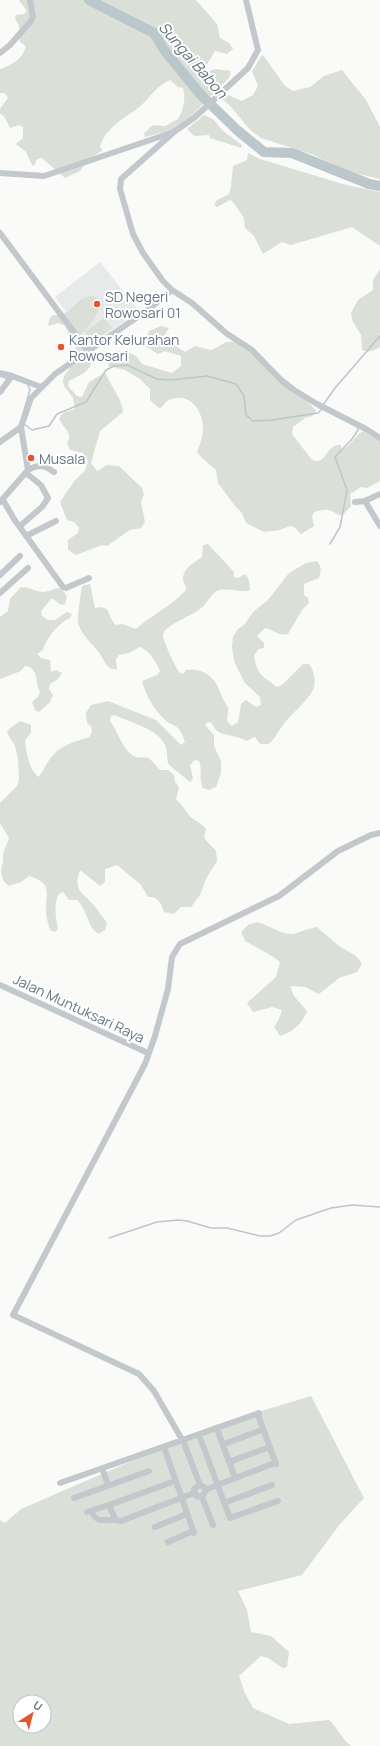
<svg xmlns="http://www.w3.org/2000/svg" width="380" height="1746" font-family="Manrope,sans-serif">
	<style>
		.built { fill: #e8e9e9 }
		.green { fill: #dadfd7; fill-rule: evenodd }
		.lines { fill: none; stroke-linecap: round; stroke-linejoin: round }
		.stream { stroke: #bbc7cb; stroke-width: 1.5 }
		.river { stroke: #bbc7cb; stroke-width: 10 }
		.minor { stroke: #c3c8cc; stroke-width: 6 }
		.poi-dot { fill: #e4572e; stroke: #fff; stroke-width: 1.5 }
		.labels { text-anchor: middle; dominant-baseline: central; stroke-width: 4; stroke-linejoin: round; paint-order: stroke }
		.poi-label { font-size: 14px; fill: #657683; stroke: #fff; text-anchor: start }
		.street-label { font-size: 14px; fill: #657683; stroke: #fff }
		.water-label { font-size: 15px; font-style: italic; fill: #60757c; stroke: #fff }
	</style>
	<rect width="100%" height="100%" fill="#fafaf8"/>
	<!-- built -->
	<path class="built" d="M100 262 139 311 91 345 55 297Z"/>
	<!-- green -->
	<path class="green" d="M19 0H196L217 24 220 38 229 43 233 49 227 54 215 51 206 66 194 69 198 74 216 69 231 71 229 78 193 114 173 130 145 137 144 133 153 125 165 126 178 119C184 109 186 98 183 88L178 87 170 80C152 89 151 98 138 108 129 115 116 122 109 131 104 136 102 141 100 147L103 150 90 158 80 171 65 178 42 158 37 159 34 166 32 165 26 152 16 144 23 138V127L19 125 10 128 4 116 0 114V109L8 98 5 93H0V69C12 65 23 59 26 46L20 42 19 26 15 18 16 15 24 14 27 11Z
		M263 55 285 86 293 91 310 87 324 76 342 70 366 100 380 127V179L351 172 311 154 261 138C245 129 237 110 222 99L226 94 242 101 253 95 258 86 252 71C256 67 259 57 263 55Z
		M204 115 213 119 223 131 242 145 241 148 210 138 209 135 194 136 187 129Z
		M248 153 260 159 346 185 380 192V246L352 227 291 245 282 242 263 254 254 236 245 228 244 218 233 202 230 200 217 207 214 205 217 200 229 194 231 186 233 166 247 160Z
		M380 269V347C373 351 370 353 362 350L361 335 353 322 351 313 358 300 373 290V280Z
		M90 296 97 297C104 313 90 322 82 334V347L92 360C90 373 79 375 69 381L68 386 77 396 82 397 89 382 103 374H106C111 387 122 398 123 412L100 431 91 463 97 471 107 465 119 466 142 488 144 495 141 502 145 522 141 528 130 530 107 546 102 545 76 555 68 550V540L78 533 79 528 74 522 67 520 60 502 75 480 85 471 88 461 83 453 70 450 67 443C74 433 63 428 59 419L63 413 75 409 73 398 64 386 63 381 64 376 70 368 68 361 74 357 76 348 65 326 58 323 49 326 48 324 51 316 68 312 81 299Z
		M104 318 112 328 92 342 85 332Z
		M161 326 169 328 164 336 167 344 174 345 185 352 195 346 211 350C223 346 225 338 240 344 247 347 314 406 316 411L312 416 305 418 293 427 292 434 312 460C327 466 326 443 341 445L342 450C351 446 354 436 363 431L380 441V481L367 488 361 487 350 494 351 506 343 515H338C330 508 325 509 314 512L312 517 314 526 301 534 294 527 289 526 280 530 264 532 246 523 242 513 235 506 218 483 216 470 202 458 197 452C200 445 203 436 203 428 203 410 189 391 169 400 165 402 163 406 160 409L150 400V389L140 379 125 370 108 366 112 355 116 351H125L136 356 142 364 172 373 181 366V356L165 351 158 354 145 346 149 331Z
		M208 544 234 572V577L238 578 245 574C249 578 250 583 250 590L248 591C238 592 226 587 217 591 211 594 206 605 200 609 192 616 164 625 163 635 163 641 175 666 179 672L183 674 186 670C206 668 216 678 222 697 223 701 227 704 228 708 229 711 227 717 227 721L232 726 238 722 241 704 246 700 256 707 261 705 260 697 244 682 234 661 232 647 233 637 238 629 244 625 254 611 268 600 289 573 306 563 317 561C322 566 321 572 319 578L304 584V595L308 598 309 603 302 610 288 634C278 636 274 630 265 628L257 636 264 643V648L259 649 254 655C257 676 262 675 277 687L282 685 303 664H309C313 668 316 681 314 687 310 700 289 715 281 728 277 733 273 742 268 744H260L255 737 246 741C237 735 222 736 216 730 214 728 213 724 210 722L206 723 205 725 214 735V746L221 761V773L216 787 209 790 203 788C198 779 203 770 199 761L195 760 190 765 193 779 190 782 169 765C166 759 168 752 165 745 157 728 131 723 115 715L111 716 110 721C118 731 123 752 136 757 140 758 145 757 149 758L160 770H168L174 775 175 782 179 787 176 800C184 805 186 814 193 819 198 822 202 824 206 829L204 838 216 851 217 861 206 879 200 895 191 907H181L174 914 164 912C161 904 159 896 148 897L141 885 117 865 105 869V882L100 886 80 870C72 892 85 893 96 908 100 913 103 918 107 923L105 930 99 934C87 928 89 912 77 900H69L63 892 59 894C53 903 56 919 58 929L55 932 50 930C48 922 45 915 46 908 47 888 50 883 29 876L21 882 9 886C0 880 0 870 3 862V854L9 838 0 823V803L17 786 19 779 18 758 15 746 7 733 9 729 20 721 31 725V733L25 740C26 751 29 771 39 777 50 759 52 750 74 742 79 740 85 739 89 737L92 733 91 726 87 723 86 713 91 705 108 701 156 720 181 745 185 742C182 735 181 728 173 725 170 723 168 723 165 720 154 709 146 696 142 681L157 675 160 671C157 663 148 649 140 647L129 653 119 655 116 659 117 669C107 671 104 660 100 654 92 643 82 636 78 623 77 620 81 590 82 586L90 584 95 608C112 604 106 616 116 625L122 624 136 629C152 615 171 606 186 590 187 586 183 583 183 578 184 567 194 563 202 557L203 545Z
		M21 587C30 587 37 592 43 592 55 592 59 581 67 597L65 604 61 605 52 598 41 611 42 616 48 620H55L67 612 72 614 70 618C59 623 46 638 43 650L37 654 41 658 50 660 51 672 56 670 62 673 58 679 50 684 49 689 53 695 50 702 39 712 35 710 32 702 38 697 40 692C35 683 39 667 25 666L21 671 0 679V617L8 611 10 599Z
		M257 922C269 925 281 935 293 934 297 933 310 928 317 927L339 946 356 956 362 964 357 972 339 978 319 994 305 987 290 986 294 996 307 1011C302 1024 293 1032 280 1036L274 1027 279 1019 282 1010 272 1007 253 1012 247 1003 276 977 280 962 272 956 245 941 241 932 248 925Z
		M311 1396 364 1498 340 1524 302 1575 238 1591 247 1610 251 1632 271 1636 289 1652 287 1667 283 1668 268 1658 261 1656 239 1676 244 1691 253 1708 289 1724 329 1720C338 1728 341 1738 351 1746H0V1520L5 1523 21 1509 215 1425ZM20 1702H44V1726H20Z"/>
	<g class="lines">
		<!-- stream -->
		<path class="stream" d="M0 376 8 379
			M323 405 335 388 380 336
			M22 417 30 390 28 385
			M24 424 32 430 49 426 57 414 86 402 106 370 114 366 127 365 157 379 171 380 207 376 236 384 244 396 246 415 253 421 272 420 318 413 322 409
			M330 544 340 527 347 490 335 457 352 439 358 430 357 427
			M109 1238 157 1222 178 1220 187 1221 211 1228H227L260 1236H270L279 1233 296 1220 331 1208 352 1205 380 1207"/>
		<!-- river -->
		<path class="river" d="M89 0 154 33 165 51 201 95 237 130 264 152 292 153 369 184 380 186"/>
		<!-- minor -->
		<path class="minor" d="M246 0 258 50 248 68 195 117 174 132 121 179 120 189 133 234 143 253 163 281 172 290 192 303 226 333 252 350 281 380 294 390 317 404 366 429 380 438
			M0 53 10 45 31 21 33 17 30 0
			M0 173 44 176 174 132
			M0 233 88 351
			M0 373 12 376
			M0 392 12 376 41 387
			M0 442 21 427
			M28 470C39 464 44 465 54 472
			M3 500 14 519 63 587 66 588 89 578
			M365 501 380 526
			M0 502 28 470 21 427 31 398 55 374 149 309 172 290
			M355 502 365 501 380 494
			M20 526 42 507 48 498 41 485 26 473
			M26 536 56 521
			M0 575 20 556
			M0 593 28 568
			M0 985 148 1053
			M258 1415 276 1464
			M217 1429 234 1475
			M199 1435 230 1518 278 1501
			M224 1444 259 1431
			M164 1447 194 1533
			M229 1462 267 1448
			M102 1468 108 1485
			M175 1481 112 1504 110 1508 116 1520 121 1521 194 1493
			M60 1483 259 1413
			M200 1485 184 1443 154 1391 139 1374 13 1315 145 1064 155 1036 168 989 172 957 180 944 279 896 338 851 371 835 380 833
			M207 1489 202 1497 196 1496 194 1489 200 1485 207 1489 272 1464
			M202 1497 213 1525
			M74 1498 149 1471
			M224 1503 272 1485
			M92 1511 94 1516 99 1520H116
			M87 1512 112 1504
			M155 1527 187 1514
			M168 1542 193 1531"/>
	</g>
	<!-- markers -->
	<g class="poi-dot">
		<circle cx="97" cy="304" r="4"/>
		<circle cx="61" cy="347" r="4"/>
		<circle cx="31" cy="458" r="4"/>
	</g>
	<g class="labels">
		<!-- poi labels -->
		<g class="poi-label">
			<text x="105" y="296">SD Negeri<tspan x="105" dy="16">Rowosari 01</tspan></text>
			<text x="69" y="339">Kantor Kelurahan<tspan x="69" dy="16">Rowosari</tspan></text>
			<text x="39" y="458">Musala</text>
		</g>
		<!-- street labels -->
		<g class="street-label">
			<text transform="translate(79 1008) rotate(25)">Jalan Muntuksari Raya</text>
		</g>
		<!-- water labels -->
		<g class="water-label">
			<text transform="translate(193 60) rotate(49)">Sungai Babon</text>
		</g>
	</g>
	<!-- north arrow -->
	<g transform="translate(32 1714) rotate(36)"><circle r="19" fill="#ffffff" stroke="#c1c8cd"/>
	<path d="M0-3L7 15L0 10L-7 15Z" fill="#e4572e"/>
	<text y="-6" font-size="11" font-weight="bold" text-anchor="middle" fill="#657683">U</text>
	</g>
</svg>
